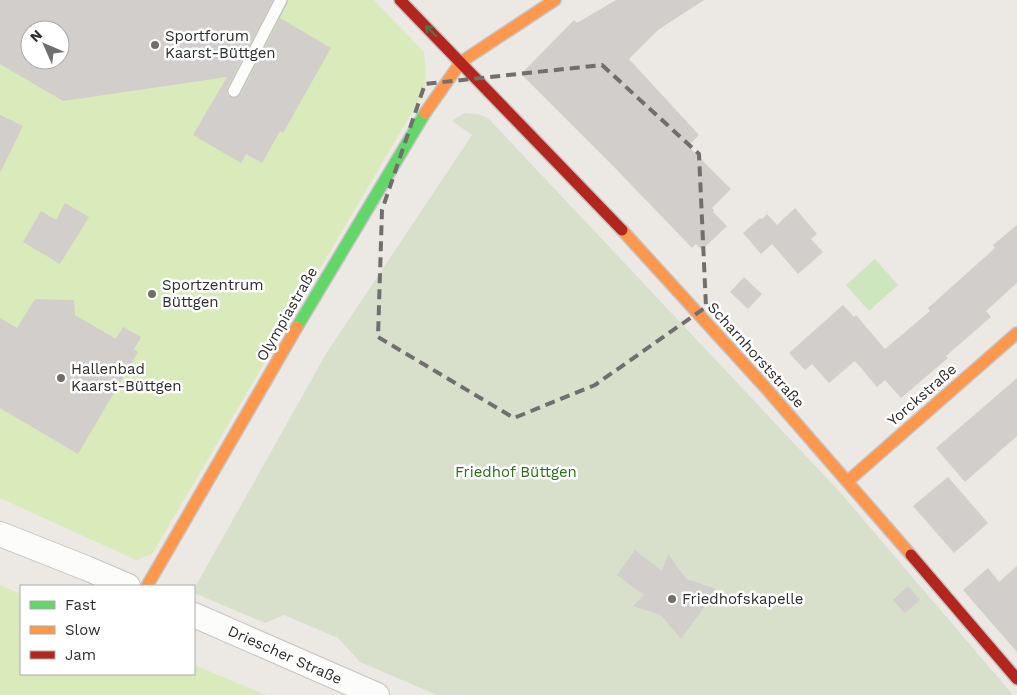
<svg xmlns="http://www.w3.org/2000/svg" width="1017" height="695" font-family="'Work Sans',sans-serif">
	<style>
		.green { fill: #cee6be }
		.cemetery { fill: #d8e0cc }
		.pitch { fill: #d9eabb; fill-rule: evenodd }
		.building { fill: #d1cecb; fill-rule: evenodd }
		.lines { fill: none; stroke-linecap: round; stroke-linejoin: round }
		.lane-casing { stroke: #c5c4c5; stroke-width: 14 }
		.street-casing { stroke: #c5c4c5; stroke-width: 26 }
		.fast-casing { stroke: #c5c4c5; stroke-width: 14 }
		.slow-casing { stroke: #c5c4c5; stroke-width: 14 }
		.jam-casing { stroke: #c5c4c5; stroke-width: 14 }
		.lane { stroke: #fcfcfb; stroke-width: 11 }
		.street { stroke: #fcfcfb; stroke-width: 24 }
		.fast { stroke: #63d668; stroke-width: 11 }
		.slow { stroke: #ff974d; stroke-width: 11 }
		.jam { stroke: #b3261e; stroke-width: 11 }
		.oneway { stroke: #467a48 }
		.marked { fill: none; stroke: #706f6e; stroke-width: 4; stroke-dasharray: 10 6; stroke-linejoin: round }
		.poi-dot { fill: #706f6e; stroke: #fff; stroke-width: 2 }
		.labels { text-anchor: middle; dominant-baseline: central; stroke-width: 5; stroke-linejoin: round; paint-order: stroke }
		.poi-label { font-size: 15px; fill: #2e2e2e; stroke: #fff; text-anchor: start }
		.street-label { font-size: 15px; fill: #2e2e2e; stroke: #fff }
		.park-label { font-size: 15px; fill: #2c6e1b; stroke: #fff }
	</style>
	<rect width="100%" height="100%" fill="#ece8e4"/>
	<!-- green -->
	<path class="green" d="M875 259 898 285 869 311 846 285Z"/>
	<!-- cemetery -->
	<path class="cemetery" d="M464 113 478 114 488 118 839 491 1013 695H437L360 662 338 638 284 615 265 623 194 593V589L327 352 472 135 452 121Z"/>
	<!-- pitch -->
	<path class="pitch" d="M0 0H374L424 52 426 70 425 90 152 554 136 560 0 498ZM30 30H60V60H30Z
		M0 585 21 594V674H194V665L266 695H0Z"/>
	<!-- building -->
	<path class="building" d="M0 0H273L227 88V95L234 98 241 94 280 18 331 48 283 133 280 131 262 163 246 154 241 163 193 135 227 77 63 101 0 64ZM30 30H60V60H30Z
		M616 0H704L658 30 629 59 699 135 688 146 731 189 712 208 714 210 713 212 727 226 702 250 696 244 692 248 617 170 521 74 574 20 577 23Z
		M0 115 23 126 0 173Z
		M65 203 89 217 60 264 23 242 41 211 56 220Z
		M795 208 817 234 811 239 823 252 798 274 772 244 761 254 743 233 760 218 762 219 767 214 777 225Z
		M1017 225V283L986 311 991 317 946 356 948 358 901 398 885 380 877 387 855 361 829 383 812 364 805 370 789 353 843 305 854 317 856 315 885 349 930 311 928 308 995 248 993 245Z
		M744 277 762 294 748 309 730 292Z
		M35 299 74 300 75 315 116 339 123 327 141 337 134 349 138 352 78 454 0 408V318L17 328Z
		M1017 378V436L965 482 936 448Z
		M948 477 988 523 954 553 913 506Z
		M635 550 662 571 668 554 686 579 716 589 700 603 705 606 681 639 661 615 633 606 644 595 617 575Z
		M1017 566V652L963 590 988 568 999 582Z
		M908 586 920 600 905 613 893 600Z"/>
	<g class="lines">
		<defs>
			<path id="lane" d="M234 91 281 0"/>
			<path id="street" d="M0 534 86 568 128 586
				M194 615 377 695"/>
			<path id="fast" d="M297 327 425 113"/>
			<path id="slow" d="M425 113 461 62 555 0
				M622 230 764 386 911 555
				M848 481 1017 333
				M147 586 297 327"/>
			<path id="jam" d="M400 0 622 230
				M911 555 1017 679"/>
		</defs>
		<!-- lane casing -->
		<use href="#lane" class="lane-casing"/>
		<!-- street casing -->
		<use href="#street" class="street-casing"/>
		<!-- fast casing -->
		<use href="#fast" class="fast-casing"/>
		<!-- slow casing -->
		<use href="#slow" class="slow-casing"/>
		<!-- jam casing -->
		<use href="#jam" class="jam-casing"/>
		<!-- lane -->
		<use href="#lane" class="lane"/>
		<!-- street -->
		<use href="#street" class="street"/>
		<!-- fast -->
		<use href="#fast" class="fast"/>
		<!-- slow -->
		<use href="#slow" class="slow"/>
		<!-- jam -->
		<use href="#jam" class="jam"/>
	</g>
	<!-- one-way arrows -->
	<defs><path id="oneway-shaft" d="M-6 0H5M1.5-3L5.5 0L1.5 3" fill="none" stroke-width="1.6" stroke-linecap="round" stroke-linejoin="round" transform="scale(1.25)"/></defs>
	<use class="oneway" href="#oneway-shaft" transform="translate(431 31) rotate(-135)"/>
	<!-- marked area -->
	<path class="marked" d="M602 65 699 154 706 307 595 385 514 418 378 337 382 210 425 84Z"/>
	<!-- markers -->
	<g class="poi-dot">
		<circle cx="155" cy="45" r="5"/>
		<circle cx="152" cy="294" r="5"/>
		<circle cx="61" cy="378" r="5"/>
		<circle cx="672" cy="599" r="5"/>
	</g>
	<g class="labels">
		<!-- poi labels -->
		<g class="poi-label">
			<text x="165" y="36">Sportforum<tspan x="165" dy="17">Kaarst-Büttgen</tspan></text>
			<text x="162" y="285">Sportzentrum<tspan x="162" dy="17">Büttgen</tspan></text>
			<text x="71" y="369">Hallenbad<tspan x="71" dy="17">Kaarst-Büttgen</tspan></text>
			<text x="682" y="599">Friedhofskapelle</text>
		</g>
		<!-- street labels -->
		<g class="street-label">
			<text transform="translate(287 314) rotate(-60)">Olympiastraße</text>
			<text transform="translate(756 355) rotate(48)">Scharnhorststraße</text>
			<text transform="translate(922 395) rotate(-41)">Yorckstraße</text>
			<text transform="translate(285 655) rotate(24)">Driescher Straße</text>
		</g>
		<!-- park labels -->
		<g class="park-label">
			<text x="516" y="472">Friedhof Büttgen</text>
		</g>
	</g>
	<!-- legend -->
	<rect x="20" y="585" width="175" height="90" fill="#ffffff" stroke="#ababab"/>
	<rect x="30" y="601" width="25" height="8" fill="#63d668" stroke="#ababab"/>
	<text x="65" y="610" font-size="15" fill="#2e2e2e">Fast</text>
	<rect x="30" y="626" width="25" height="8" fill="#ff974d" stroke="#ababab"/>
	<text x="65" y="635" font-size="15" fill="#2e2e2e">Slow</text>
	<rect x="30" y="651" width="25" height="8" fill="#b3261e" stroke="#ababab"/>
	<text x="65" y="660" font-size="15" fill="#2e2e2e">Jam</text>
	<!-- north arrow -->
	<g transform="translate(45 45) rotate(315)"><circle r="24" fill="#ffffff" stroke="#ababab"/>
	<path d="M0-4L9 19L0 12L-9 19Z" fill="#706f6e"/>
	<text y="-8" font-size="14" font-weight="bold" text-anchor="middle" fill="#2e2e2e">N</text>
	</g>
</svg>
